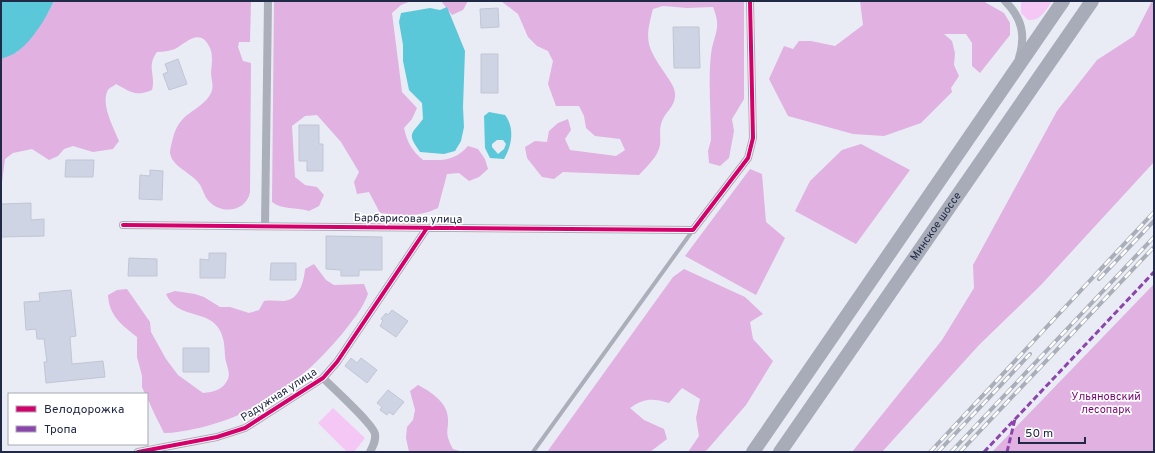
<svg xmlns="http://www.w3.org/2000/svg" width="1155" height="453" font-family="Overpass,sans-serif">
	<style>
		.green { fill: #f5c7f5 }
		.forest { fill: #e0b1e1 }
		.water { fill: #5bc8da; fill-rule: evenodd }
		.building { fill: #cfd4e4; stroke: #c0c6d6 }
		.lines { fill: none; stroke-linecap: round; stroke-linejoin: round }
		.lane { stroke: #abafb9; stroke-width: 4 }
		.street { stroke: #abafb9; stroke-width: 8 }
		.highway { stroke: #a8acb8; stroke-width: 14 }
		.rail-casing { stroke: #aaaeb8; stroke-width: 4 }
		.rail { stroke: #fff; stroke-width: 2.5; stroke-dasharray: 8; stroke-linecap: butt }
		.quiet { stroke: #8e44ad; stroke-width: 3; stroke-dasharray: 6 3; stroke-linecap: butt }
		.cycleway-casing { stroke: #fff; stroke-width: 6 }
		.cycleway { stroke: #d6006c; stroke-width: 4 }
		.labels { text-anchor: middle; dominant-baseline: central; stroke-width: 3.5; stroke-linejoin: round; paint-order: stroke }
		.street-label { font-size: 11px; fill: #202945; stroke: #fff }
		.park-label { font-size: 11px; fill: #790575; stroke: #fff }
	</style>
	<rect width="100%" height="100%" fill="#e9ecf4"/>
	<!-- green -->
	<path class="green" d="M1021 1H1052C1046 10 1041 21 1028 20L1021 13Z
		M333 408 365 438 354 452H347L318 423Z"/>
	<!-- forest -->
	<path class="forest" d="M54 1H251L250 42H239L238 47 243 61 251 63 250 192C246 213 219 215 207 199 203 193 202 186 197 181 189 172 172 166 170 153 170 148 172 142 173 138 180 111 198 113 210 95 215 87 211 80 211 72 212 64 213 55 210 48 200 26 185 44 175 49 169 51 164 52 157 52 146 67 156 74 152 90 135 97 131 92 116 84 114 86 109 88 108 90 100 104 114 128 119 141L113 149 93 152 73 146 64 149 58 156 49 160 32 149 13 153 5 159 1 190V59L17 52 48 13Z
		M274 1H411L401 5 392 13 402 92 417 108 412 119 404 128C407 142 412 151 423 160 442 160 454 162 468 146L478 149 485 159 488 169 479 177 469 181 459 173 447 174 438 208C417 218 403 215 380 213L369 192 357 194 354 182 359 172 341 142 317 115 305 116 292 126 295 177 305 185 317 187 324 195 319 206 309 211C296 207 282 210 272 202Z
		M441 1H468L463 10 452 15Z
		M501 1H744V99L732 119 734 131 729 158 720 166 709 163 708 151 711 140C711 112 708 82 711 54 714 33 722 29 713 7L687 8 663 6 653 9C644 42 647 47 666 75 669 80 675 87 675 94 676 107 664 112 661 124 659 131 661 138 660 145 658 157 646 167 639 175L563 172 554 179 542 177 527 158 525 147 535 141 547 142 549 131 558 123 568 119 571 130 565 139 570 150 616 156 625 150 620 139 595 136 586 128 584 116 579 106H556L548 84 553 61 548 51 537 46 528 37 518 14Z
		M860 1H983L1004 13 1010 23V35L980 73 972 66V43L966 34H944L952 41 955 53 954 65 959 76 951 88 952 92 921 123 884 136 853 134 788 116 769 79 784 46 793 49 799 41H811L835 46 863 25Z
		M1152 1H1154V162L1040 286 979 345 882 452H852L942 340 974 288 973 265 1057 111 1097 60 1134 36Z
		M861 144 910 170 856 244 795 211 810 181 842 150Z
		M750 169 762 174 766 222 785 238 756 295 685 256Z
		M314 264 326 280 334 285 364 284 368 294C362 310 352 321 342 334 303 381 254 417 194 429 184 431 174 433 164 433 160 424 147 401 147 394H145L142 387V376L137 357V337C122 325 109 316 108 295L117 290 127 289 150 322 151 332 166 359 178 375 203 393C214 392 223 390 228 379 231 372 225 363 225 355 225 300 181 327 166 294L175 291 195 294 204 297 220 307H230L249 313 259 310 264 301C271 300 277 301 284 301 299 300 304 282 305 269Z
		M684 269 745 297 763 314 750 322 753 339 773 361 746 405 707 450 703 452H688L699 436 696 418 700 399 682 388 669 403C653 398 644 398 630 408L644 420 664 429 667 439 650 452H547L673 277Z
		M1154 284V452H992Z
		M418 385C428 390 445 401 447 413 451 429 442 430 453 449L463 452H409L406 438 407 427 413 420 415 410 410 391Z"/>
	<!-- water -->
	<path class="water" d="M1 1H54C46 18 33 40 18 51 13 55 6 57 1 59Z
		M447 7 465 51 463 107 464 127 461 141 455 151 444 154 420 152C406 133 412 134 423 119L422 103 409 90 403 61V45L399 22 401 13 430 8 440 10Z
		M489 112 505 115C515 128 512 145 504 159L490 158 485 148 484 116ZM497 140H503L506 144 504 149 498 154 492 147V144Z"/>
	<!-- building -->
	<path class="building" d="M498 8 499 27 481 28 480 9Z
		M673 27H699L700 68H674Z
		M481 54H498V93H481Z
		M178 59 187 84 169 90 163 74 168 72 165 64Z
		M299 125H319V144H323V171H307V161H299Z
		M66 160H94L93 177H65Z
		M150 170 163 171 162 200 139 199 140 175 150 176Z
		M31 203V220L44 219V236L1 237V204Z
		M326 236 382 237V270H359V276H341V270L326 269Z
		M209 253H226L225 278H200V259L209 260Z
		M129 258 157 259V276H128Z
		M271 263H296V280H270Z
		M71 290 76 336 70 337 72 364 103 361 105 377 46 383 44 362H47L44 339H37L36 329 26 330 24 302 40 301 39 293Z
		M392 310 408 321 396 337 380 326 383 321 381 319 386 313 388 315Z
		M183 348H209V372H183Z
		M351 358 357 363 361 358 377 370 367 383 345 366Z
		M388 390 404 402 393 415 389 412 387 415 380 410 382 407 377 403Z"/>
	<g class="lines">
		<!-- lane -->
		<path class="lane" d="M533 452 693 230"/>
		<!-- street -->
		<path class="street" d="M1005 1C1022 18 1026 35 1019 58
			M123 225 693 230 748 158 753 138 750 1
			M265 226 268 1
			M323 378C332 387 373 424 375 434 376 441 373 446 370 452
			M138 452 217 437 245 428 323 378 337 362 427 228"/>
		<!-- highway -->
		<g class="highway">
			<path d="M753 452 1063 1"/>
			<path id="s1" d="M780 452 1092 1"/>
		</g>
		<defs>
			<path id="rail" d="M1099 279 1154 221
				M930 452 1154 212
				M938 452 1030 354
				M951 452 1154 237
				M960 452 1154 247"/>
		</defs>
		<!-- rail casing -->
		<use href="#rail" class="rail-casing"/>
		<!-- rail -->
		<use href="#rail" class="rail"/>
		<!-- quiet -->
		<path class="quiet" d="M984 452 1154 272
			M1007 452 1015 419"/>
		<defs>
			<path id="cycleway" d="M123 225 693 230 748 158 753 138 750 1
				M138 452 217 437 245 428 323 378 337 362 427 228"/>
		</defs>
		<!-- cycleway casing -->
		<use href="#cycleway" class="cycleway-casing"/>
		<!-- cycleway -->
		<use href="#cycleway" class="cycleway"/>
	</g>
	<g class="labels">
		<!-- street labels -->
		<g class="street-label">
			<text transform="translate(408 219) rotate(1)">Барбарисовая улица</text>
			<text stroke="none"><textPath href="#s1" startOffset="274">Минское шоссе</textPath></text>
			<text transform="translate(279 395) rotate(-33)">Радужная улица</text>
		</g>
		<!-- park labels -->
		<g class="park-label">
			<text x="1106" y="397">Ульяновский<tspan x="1106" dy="13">лесопарк</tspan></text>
		</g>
	</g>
	<!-- border -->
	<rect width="1155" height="453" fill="none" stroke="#202945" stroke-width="4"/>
	<!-- legend -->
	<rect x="8" y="393" width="140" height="52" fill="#ffffff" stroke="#a6a9b5"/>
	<rect x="16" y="406" width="20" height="6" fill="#d6006c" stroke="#a6a9b5"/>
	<text x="44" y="413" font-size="12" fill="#202945">Велодорожка</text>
	<rect x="16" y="426" width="20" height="6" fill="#8e44ad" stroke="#a6a9b5"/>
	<text x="44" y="433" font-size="12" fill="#202945">Тропа</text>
	<!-- scale -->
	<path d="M1019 437v6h66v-6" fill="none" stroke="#202945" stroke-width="2"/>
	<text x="1025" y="437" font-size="12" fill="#202945" stroke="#ffffff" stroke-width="3" paint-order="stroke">50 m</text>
</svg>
